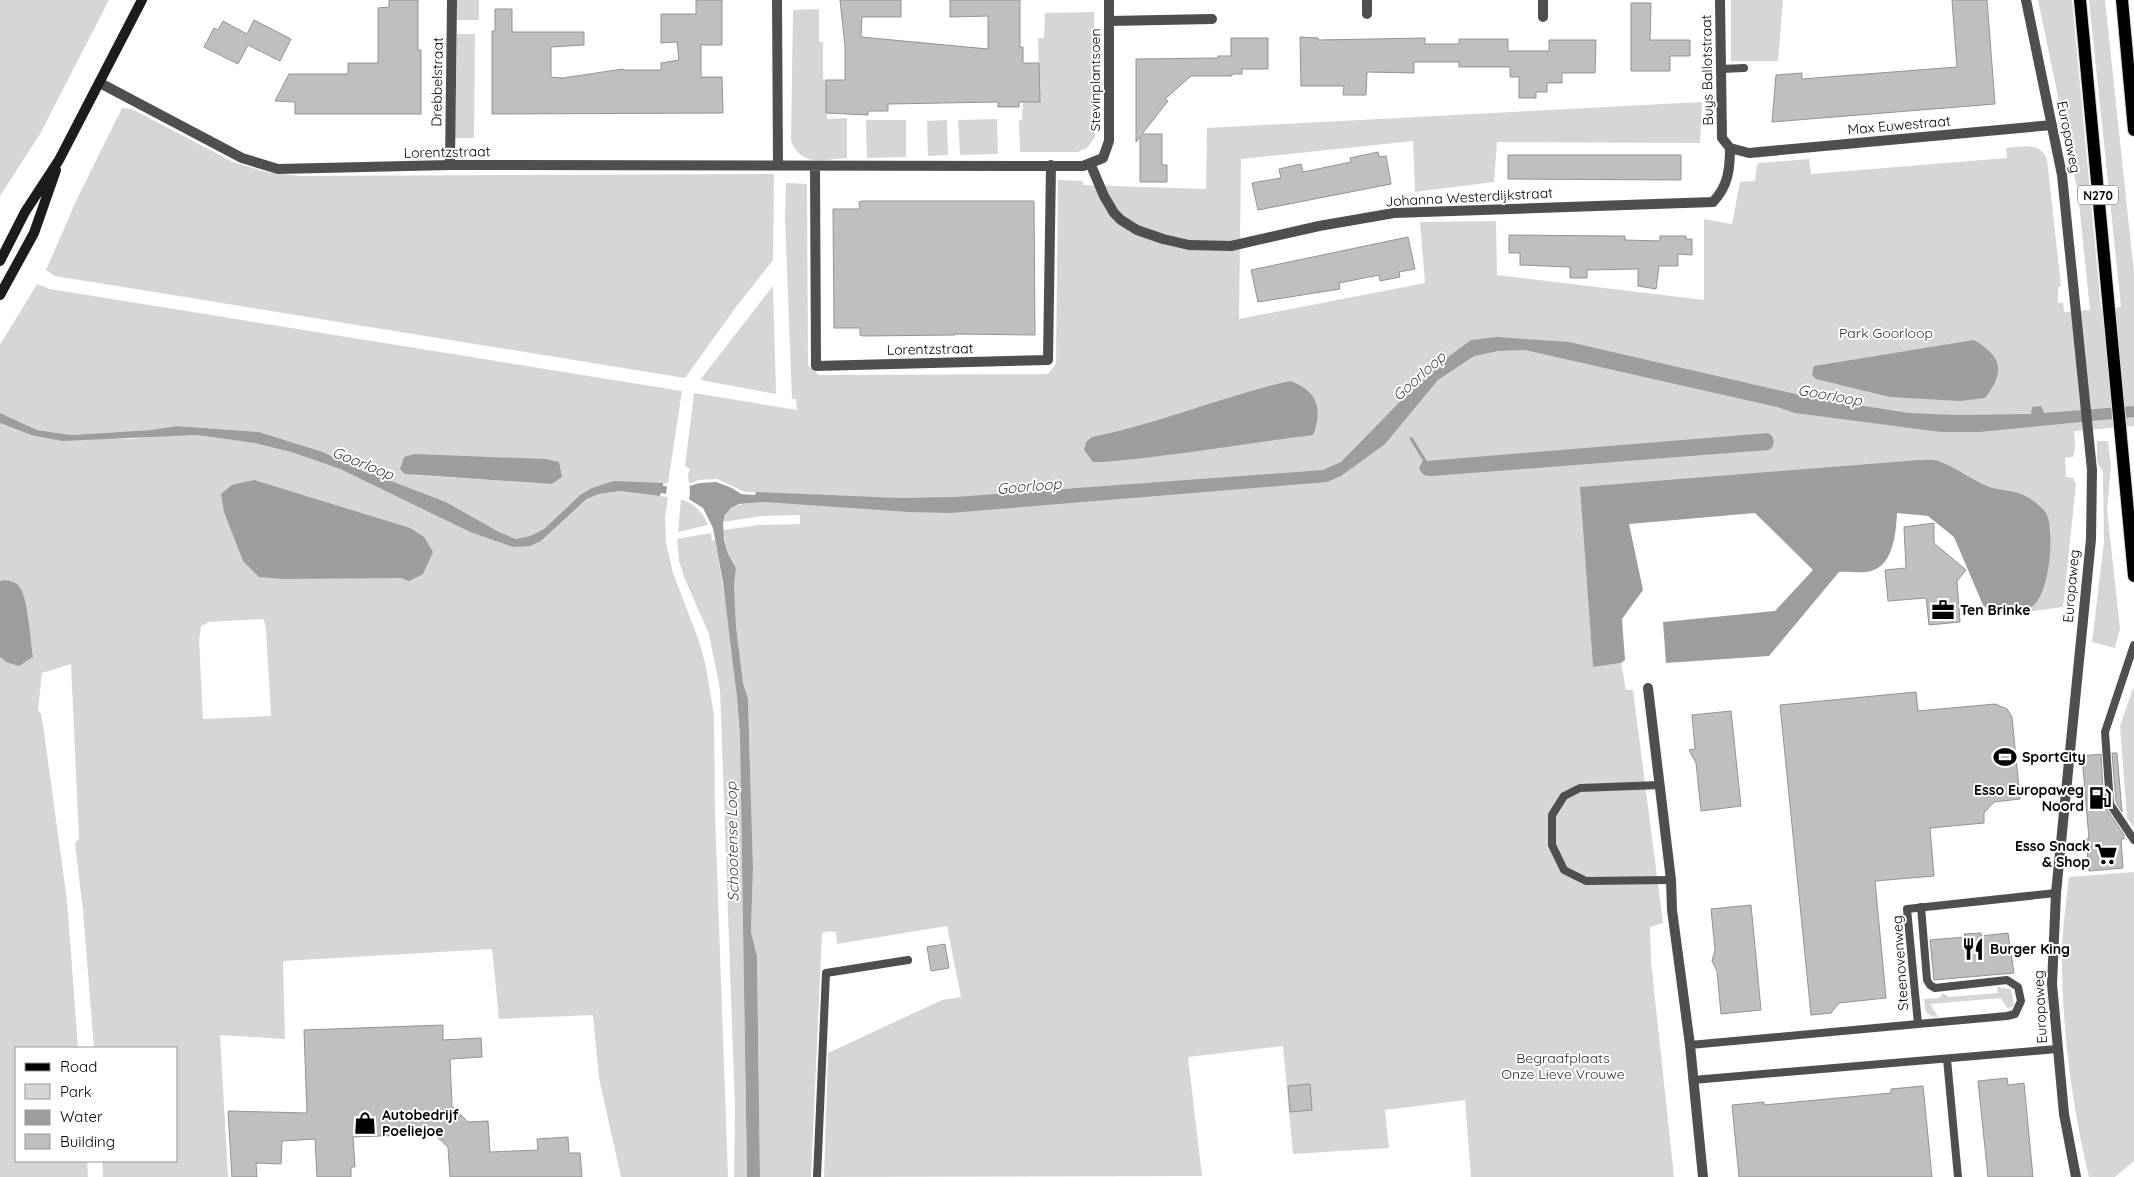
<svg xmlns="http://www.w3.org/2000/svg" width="2134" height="1177" font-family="Quicksand,sans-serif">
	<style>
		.green { fill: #d6d6d6; fill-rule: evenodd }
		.water { fill: #9d9d9d }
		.pier { fill: #fff }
		.building { fill: #bfbfbf; stroke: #939393 }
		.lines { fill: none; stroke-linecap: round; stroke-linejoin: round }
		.primary-casing { stroke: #dbdbdb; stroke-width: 14 }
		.lane { stroke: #4f4f4f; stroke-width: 8 }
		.street { stroke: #4f4f4f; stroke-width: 10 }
		.secondary { stroke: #1c1c1c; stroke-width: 10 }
		.primary { stroke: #000; stroke-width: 12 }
		.labels { text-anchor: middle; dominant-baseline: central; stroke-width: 4; stroke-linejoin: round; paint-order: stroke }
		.shield { fill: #fff; stroke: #4c4c4c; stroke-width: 1 }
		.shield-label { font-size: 12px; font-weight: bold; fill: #000 }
		.street-label { font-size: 14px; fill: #000; stroke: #fff }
		.park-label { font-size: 14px; fill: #2d2d2d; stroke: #fff }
		.poi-label { font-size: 14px; font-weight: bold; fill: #000; stroke: #fff; text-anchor: start }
		.water-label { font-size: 15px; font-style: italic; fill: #3e3e3e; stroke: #fff }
	</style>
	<rect width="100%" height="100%" fill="#fff"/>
	<!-- green -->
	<path class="green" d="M0 0H109L40 134 0 196Z
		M457 0H479V20H457Z
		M1731 0H1783L1778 61H1731Z
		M2038 0H2072L2101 309 2121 307 2089 0H2105L2134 273V426L2074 431C2075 440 2076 448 2073 457L2065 458 2066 477 2073 478 2076 484 2063 607 2018 613 2035 604 2051 546V529L2046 513 1582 506 1593 667 1621 663 1626 690H1633L1663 923 1650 927 1651 961 1674 1177H1471L1465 1100 1385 1110 1389 1148 1293 1154 1283 1046 1188 1057 1202 1176 824 1177 828 1053 942 1000 961 997 947 926 837 944 836 932 829 931 822 933 811 1177H760L757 956 751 932 753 867 748 699 743 683 736 626 734 585 736 568 728 554 723 530 759 525 800 524V515L761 516 723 522C728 501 747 504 764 502 776 500 788 497 799 494L745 492 717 479 698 480 689 484 688 475 690 469 685 466 694 393 797 410 796 399H792L785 217 786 183 807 184 808 365 819 375 1048 374 1056 364 1058 180 1083 181V185L1206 189 1207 128 1702 102 1700 143 1497 142 1494 182 1415 192 1413 141 1241 159 1239 319 1425 283 1420 222 1496 221 1497 275 1704 300V219L1732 224 1740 182 1755 181 1757 165 1759 163 1809 159 1811 174 2007 158 2006 148C2022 147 2040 141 2047 159L2061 286 2058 287V303L2063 302 2064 312 2090 310 2078 193Z
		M819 9V42H823V79L826 80 827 119 847 118V158C824 159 802 168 791 141L793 10Z
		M1094 12 1095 137 1088 147 1078 152H1020L1019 120H1022L1023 102H1040L1038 38H1044L1045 13Z
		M457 34H475L474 138H455Z
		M122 108 132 109 233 162 266 172 300 176 774 174 773 260 736 307 685 378 55 276 46 270 77 199Z
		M997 119 998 154 960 155 958 120Z
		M866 120H906V157L867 158Z
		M947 120 948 155 928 156 927 121Z
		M37 284 50 289 682 391 668 483 580 495 544 529 530 536 516 539 499 532 446 502 357 468 323 452 259 432 177 426 151 430 71 435 37 430 0 413V345ZM410 475 562 477 552 484Z
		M773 286 776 394 700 380Z
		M0 423 31 435 129 439 161 436 197 435 254 443 291 452 340 469 470 532 513 547 541 541 588 499 599 494 620 491 668 497 665 519 666 543 673 573 699 641 706 667 714 716 715 813 728 1177H621L599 1078 593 1015 499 1019 492 949 283 961 285 1039 220 1035 228 1177H103L102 1161H176V1048H94L83 911 75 843 79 838 71 664 42 673 38 710 41 714 43 725 67 900 78 1048H16V1161H87L88 1177H0V657L6 662 33 657 28 614 20 587 4 580 0 581ZM261 619 264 620 266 629 271 716 203 719 199 640 201 626 209 622Z
		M2097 441H2108L2111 466 2107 510 2120 628 2115 648 2092 642 2104 542 2103 472 2097 461Z
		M681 499C695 504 703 512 708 525L678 532Z
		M711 533 712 541 715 540C727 605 735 671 740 737L747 1177H734L735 1109 720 689 709 634 684 577 679 561 677 539Z
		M2133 688 2134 689V827L2127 818 2120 726Z
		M2134 872V1161L2115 1177H2089C2072 1105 2062 1031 2062 957 2062 931 2066 903 2069 877Z
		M1997 987 2011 989 2014 1005 2012 1007 2007 1008 2001 998 1930 1004 1938 1017C1925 1016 1925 1010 1924 999L1939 998 1943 993 1949 997 1998 993Z"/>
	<!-- water -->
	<path class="water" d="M1497 337 1569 342 1813 398 1909 413 1955 415 2031 414 2032 407 2041 406 2044 413 2134 406V417L1979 432H1941L1795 413 1777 407 1525 350 1498 351 1474 356 1438 380 1385 444 1341 476 1327 482 950 513 909 512 765 502 739 504 731 508 725 515 723 522 724 539 728 554 736 568 734 585 736 626 743 683 748 699 753 867 751 932 757 956 760 1177H747L740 737 737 698 723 583 713 528 703 508 687 498 661 493 660 496 620 491 599 494 587 499 541 541 530 546 513 547 470 532 340 469 291 452 254 443 197 435 62 441 31 435 0 423V413L37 430 71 435 151 430 177 426 259 432 323 452 357 468 446 502 499 532 516 539 530 536 544 529 580 495 592 488 614 481 663 483V486L686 487 700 483 716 482 732 488 741 494 755 495 756 492 900 498 955 497 1323 470 1341 462 1431 370 1471 340Z
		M1974 340C2003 357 2005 372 1985 398L1960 401 1890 397 1816 379 1812 375 1814 366Z
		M1290 381C1318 391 1323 409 1313 435 1243 444 1174 456 1104 462H1093L1084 450 1086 442 1092 437C1159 424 1223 396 1290 381Z
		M1768 433 1772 436 1774 441 1772 448 1768 450 1432 476C1425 476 1422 475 1419 468L1423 461 1409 438 1412 437 1427 461Z
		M414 454 546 459 559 462 562 477 552 484 405 474 400 469 404 457Z
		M1919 460C1925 460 1932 459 1938 461 1956 467 1971 480 1989 487 2002 491 2017 490 2029 498 2034 501 2043 508 2046 513 2056 530 2049 592 2034 605 2023 614 2008 614 1994 615L1983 605 1954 537 1928 516 1897 513C1896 531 1894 565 1871 571 1862 574 1849 571 1839 572L1769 656 1666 663 1663 622 1775 611 1813 570 1755 513 1629 524 1643 590 1622 619 1625 660 1621 663 1593 667 1580 487Z
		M254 480 410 528 424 537 433 552 423 574 409 581 401 578 283 579 259 577 243 561 224 512 221 494 232 485Z
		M4 580C9 581 14 581 18 585 28 594 31 643 33 657L19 666 6 662 0 657V581Z"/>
	<!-- pier -->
	<path class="pier" d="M689 483 690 491 689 501 666 496 667 484Z"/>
	<!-- building -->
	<path class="building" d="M389 0H418V50H421V114H295V102L275 101 289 74H348V63H378V8L389 7Z
		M696 0H722V45H701V77H722L723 113 492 114V31H495V9H512V32H584V45L551 47V77L563 78 623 69V70H661V63L679 60 677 42 661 43V14H696Z
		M840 0H901V17H862L861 37 988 49V16L950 17V0H1020V47H1023V63H1039L1040 102H1019V107H998V102L888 104V111H868V115L826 113V80H845V46Z
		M1952 0H1987L1995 104 1772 122 1776 75 1802 73V79L1957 67Z
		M1631 3H1651L1650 40H1690V56H1670V71H1631Z
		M254 20 291 39 280 61 248 45 238 64 204 47 214 28 218 30 223 21 247 34Z
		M1300 37 1318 38V40L1425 38V44H1459V39H1508V51H1549V40H1596L1595 73H1562V83H1547V92H1536V98H1519V77H1510V67H1459V62H1414V73L1367 72 1366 95H1343L1344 86H1301Z
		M1231 38H1268V69H1242V74H1232V76H1191L1165 99 1168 101 1142 134H1162V165H1167V182H1140V137L1136 142V59L1218 58V56H1231Z
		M1378 152 1379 157 1386 156 1391 184 1258 210 1252 183 1281 178 1279 169 1301 164 1303 172 1351 162 1350 158Z
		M1508 155H1681V180L1508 179Z
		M862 201H1034L1035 335 955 334V335L863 336 860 335V328H834L833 209H860L859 202Z
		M1509 235 1616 236H1625V240L1660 241V236H1686V239H1692V255L1678 254V266H1659L1656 289 1638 286V269L1587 270V278H1570V267L1520 265V253H1509Z
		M1408 237 1415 269 1399 272 1400 277 1380 281 1379 275 1339 283 1340 289 1258 302 1251 270Z
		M1934 523V543L1966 570 1957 581 1960 622 1929 625 1926 598 1888 601 1885 570 1906 568 1904 527Z
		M1916 692 1918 711 1995 704 2007 709 2012 717 2020 799 1994 802 1984 813V823L1930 828 1934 876 1875 881 1886 998 1839 1003 1831 1013 1811 1015 1780 705Z
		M1731 711 1741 806 1701 811 1696 763 1689 750 1695 749 1692 715Z
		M2112 753H2117L2122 812 2116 802Z
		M2101 754 2104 805 2124 835V839H2121L2123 868 2089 871 2086 839H2089L2082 756Z
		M1751 905 1761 1010 1721 1014 1717 971 1712 961 1715 950 1711 909Z
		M1981 933V936L2008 933 2014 973 1934 980 1930 940 1965 937 1964 934Z
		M945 944 949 968 931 971 927 947Z
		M443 1025V1040L481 1038 482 1057 450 1059 452 1106 468 1122 488 1121 490 1152 538 1150 537 1139 568 1137 569 1153H580L582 1177H450L448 1147 434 1134 353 1137 355 1167H351V1177H317L315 1139 282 1141 281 1164 256 1163 257 1177H232L228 1111 307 1113 304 1030Z
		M2007 1078 2008 1085 2024 1083 2033 1177H1988L1978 1081Z
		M1310 1084 1312 1110 1290 1112 1288 1086Z
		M1923 1086 1932 1177H1739L1732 1105 1764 1102V1105L1891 1093V1089Z"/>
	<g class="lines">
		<defs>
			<path id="primary" d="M2080 0 2134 576
				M2122 0 2134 130"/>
		</defs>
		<!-- primary casing -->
		<use href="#primary" class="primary-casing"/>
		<!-- lane -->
		<path class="lane" d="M1721 69 1744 68
			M2134 645 2105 732 2110 804 2134 840
			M1660 785 1580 788 1564 796 1552 815V845L1564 870 1586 881 1671 880
			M1918 1024 2007 1016 2015 1014 2021 1001 2018 987 2007 980 1935 988 1930 985 1927 980 1921 907
			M1690 1045 1918 1024 1907 909 2056 893
			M1947 1059 1958 1177
			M1693 1080 2057 1049
			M817 1177 826 973 908 960"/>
		<!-- street -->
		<path class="street" d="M777 0 778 166
			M1367 0V14
			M1543 0V17
			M1720 0 1722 138 1730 148 1749 153 2052 125
			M2026 0 2062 175 2092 470 2091 539 2056 893 2052 984 2064 1114 2076 1177
			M1109 21 1212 19
			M100 83 242 158 278 169 450 165 1083 166 1103 158 1109 141V0
			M1090 163 1104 196 1114 213 1121 220 1137 230 1163 239 1189 245 1231 246 1319 226 1394 213 1713 202C1728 186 1730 170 1730 148
			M450 165 452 0
			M815 167 816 366 1048 360 1051 165
			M1648 688 1671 880 1672 910 1690 1045 1703 1177"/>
		<!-- secondary -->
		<path class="secondary" d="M0 261 25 212 59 160 142 0
			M0 295 34 233 56 170"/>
		<!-- primary -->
		<use href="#primary" class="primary"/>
	</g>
	<!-- icons -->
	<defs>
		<symbol id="office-bare" viewBox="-9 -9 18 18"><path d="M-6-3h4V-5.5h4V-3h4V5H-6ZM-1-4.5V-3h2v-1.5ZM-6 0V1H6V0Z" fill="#000" stroke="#fff" stroke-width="2.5" paint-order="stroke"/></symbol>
		<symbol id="stadium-bare" viewBox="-9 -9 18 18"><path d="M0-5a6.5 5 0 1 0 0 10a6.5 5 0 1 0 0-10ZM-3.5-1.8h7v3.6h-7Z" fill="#000" stroke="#fff" stroke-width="2.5" paint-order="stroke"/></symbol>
		<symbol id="fuel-bare" viewBox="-9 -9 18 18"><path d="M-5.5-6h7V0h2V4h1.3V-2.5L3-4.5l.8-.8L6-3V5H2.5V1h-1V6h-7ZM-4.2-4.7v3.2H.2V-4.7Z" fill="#000" stroke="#fff" stroke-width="2.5" paint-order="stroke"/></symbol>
		<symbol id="supermarket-bare" viewBox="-9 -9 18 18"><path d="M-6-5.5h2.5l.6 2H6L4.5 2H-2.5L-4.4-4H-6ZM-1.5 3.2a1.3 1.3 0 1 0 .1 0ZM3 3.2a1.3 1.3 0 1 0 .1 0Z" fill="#000" stroke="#fff" stroke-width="2.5" paint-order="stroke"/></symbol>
		<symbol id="restaurant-bare" viewBox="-9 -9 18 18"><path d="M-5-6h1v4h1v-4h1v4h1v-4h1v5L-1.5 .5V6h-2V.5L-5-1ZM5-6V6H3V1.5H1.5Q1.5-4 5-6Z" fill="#000" stroke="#fff" stroke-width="2.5" paint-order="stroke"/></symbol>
		<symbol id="shop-bare" viewBox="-9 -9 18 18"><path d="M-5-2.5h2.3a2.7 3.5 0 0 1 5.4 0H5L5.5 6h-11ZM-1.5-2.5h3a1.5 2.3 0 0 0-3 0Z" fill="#000" stroke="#fff" stroke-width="2.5" paint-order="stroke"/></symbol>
	</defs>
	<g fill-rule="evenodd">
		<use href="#office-bare" x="1927" y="594" width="32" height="32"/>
		<use href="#stadium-bare" x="1989" y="741" width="32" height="32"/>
		<use href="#fuel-bare" x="2084" y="782" width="32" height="32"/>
		<use href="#supermarket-bare" x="2090" y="838" width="32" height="32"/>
		<use href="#restaurant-bare" x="1957" y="933" width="32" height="32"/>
		<use href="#shop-bare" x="349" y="1107" width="32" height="32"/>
	</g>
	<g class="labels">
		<!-- shield labels -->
		<rect class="shield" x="2078" y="185.5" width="40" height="19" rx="4"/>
		<g class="shield-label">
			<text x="2098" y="195">N270</text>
		</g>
		<!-- street labels -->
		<g class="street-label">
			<text transform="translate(1707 70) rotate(-91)">Buys Ballotstraat</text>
			<text transform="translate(1095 80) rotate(-90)">Stevinplantsoen</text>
			<text transform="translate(437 82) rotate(-89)">Drebbelstraat</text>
			<text transform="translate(1899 125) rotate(-5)">Max Euwestraat</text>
			<text transform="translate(2069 137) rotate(79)">Europaweg</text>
			<text transform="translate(447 152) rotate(-1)">Lorentzstraat</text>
			<text transform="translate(1469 197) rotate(-3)">Johanna Westerdijkstraat</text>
			<text transform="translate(930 349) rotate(-1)">Lorentzstraat</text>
			<text transform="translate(2071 586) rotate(-85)">Europaweg</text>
			<text transform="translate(1900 963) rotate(-94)">Steenovenweg</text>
			<text transform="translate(2040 1007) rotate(-93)">Europaweg</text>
		</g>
		<!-- park labels -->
		<g class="park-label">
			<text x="1886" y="333">Park Goorloop</text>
			<text x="1563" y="1058">Begraafplaats<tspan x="1563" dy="16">Onze Lieve Vrouwe</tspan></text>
		</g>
		<!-- poi labels -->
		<g class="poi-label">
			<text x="1960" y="610">Ten Brinke</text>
			<text x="2022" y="757">SportCity</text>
			<text x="2084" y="790" text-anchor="end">Esso Europaweg<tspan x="2084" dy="16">Noord</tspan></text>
			<text x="2090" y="846" text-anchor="end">Esso Snack<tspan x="2090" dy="16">&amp; Shop</tspan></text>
			<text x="1990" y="949">Burger King</text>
			<text x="382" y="1115">Autobedrijf<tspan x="382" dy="16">Poeliejoe</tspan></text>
		</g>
		<!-- water labels -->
		<g class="water-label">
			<text transform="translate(1419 376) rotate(-42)">Goorloop</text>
			<text transform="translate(1830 395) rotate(10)">Goorloop</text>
			<text transform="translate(363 463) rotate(22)">Goorloop</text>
			<text transform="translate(1029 486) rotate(-5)">Goorloop</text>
			<text transform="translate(732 842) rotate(-91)">Schootense Loop</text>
		</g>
	</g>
	<!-- legend -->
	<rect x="15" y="1047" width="162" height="115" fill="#ffffff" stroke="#999999"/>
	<rect x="25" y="1063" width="25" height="8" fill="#000000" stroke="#999999"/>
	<text x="60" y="1072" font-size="15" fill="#000000">Road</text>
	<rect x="25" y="1084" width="25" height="15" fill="#d6d6d6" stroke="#999999"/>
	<text x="60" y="1097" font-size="15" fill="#000000">Park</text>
	<rect x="25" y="1110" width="25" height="15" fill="#9d9d9d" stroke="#999999"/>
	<text x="60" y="1122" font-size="15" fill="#000000">Water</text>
	<rect x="25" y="1134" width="25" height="15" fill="#bfbfbf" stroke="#999999"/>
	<text x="60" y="1147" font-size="15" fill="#000000">Building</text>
</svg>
